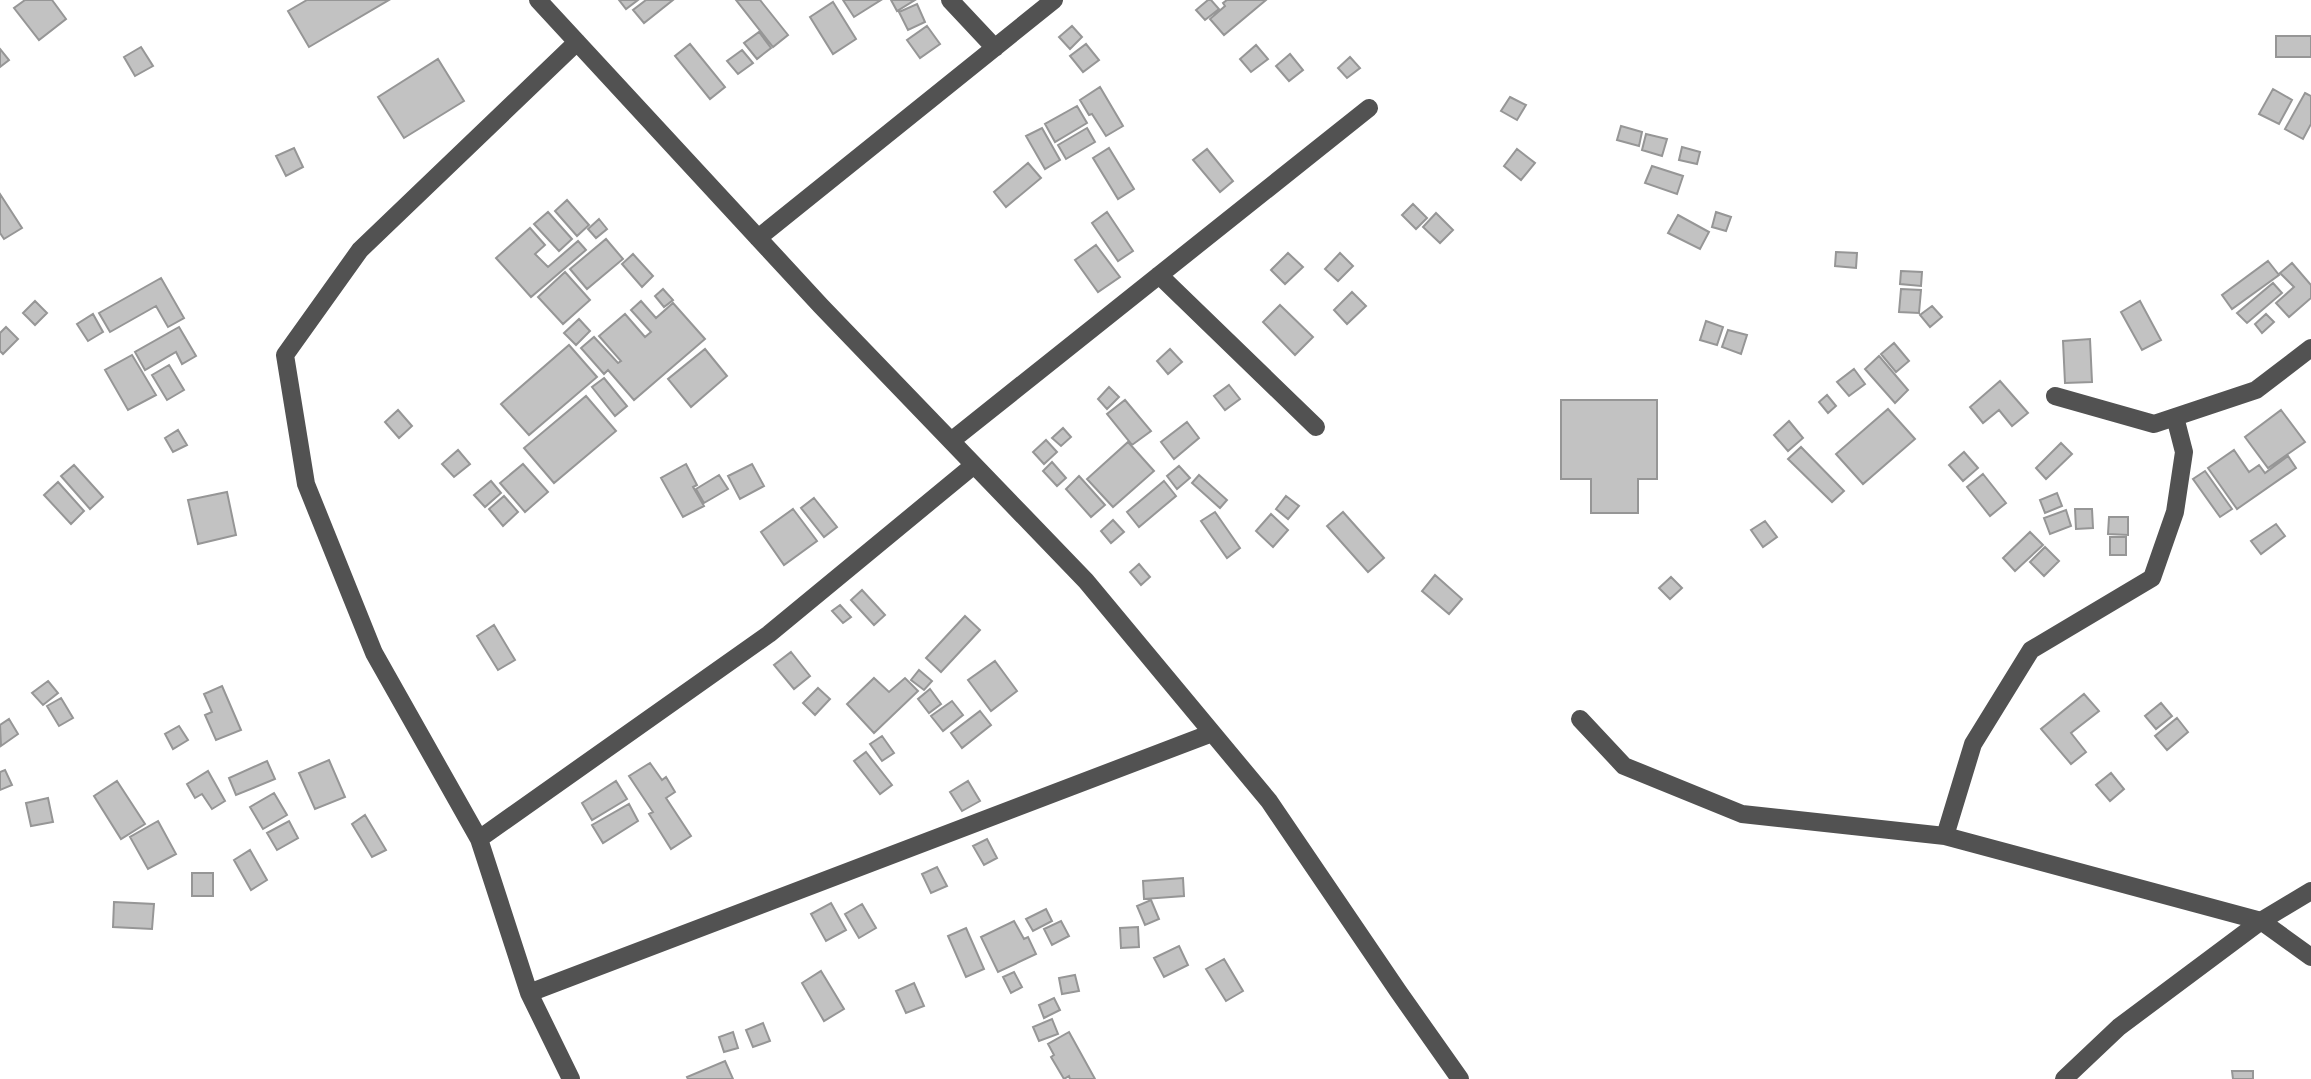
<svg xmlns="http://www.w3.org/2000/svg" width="2311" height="1079" font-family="'Fira Sans',sans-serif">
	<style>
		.building { fill: #c2c2c2; stroke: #969696; stroke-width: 2 }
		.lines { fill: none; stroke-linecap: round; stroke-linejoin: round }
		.minor { stroke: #525252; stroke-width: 18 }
	</style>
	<rect width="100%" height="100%" fill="#fff"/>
	<!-- building -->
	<path class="building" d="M25 0H52L66 19 39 40 14 8Z
		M307 0H389L309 47 288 11Z
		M619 0H638L626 9Z
		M646 0H673L644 23 633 10Z
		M736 0H760L788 35 773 47Z
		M843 0H881L854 17Z
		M891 0H915L897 11Z
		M1208 0H1211L1219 9 1205 20 1196 10Z
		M1227 0H1266L1224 35 1210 19 1225 6 1223 3Z
		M833 2 856 39 833 54 810 17Z
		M917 4 925 22 908 30 899 12Z
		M927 26 940 44 920 58 907 40Z
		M1072 26 1082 37 1070 49 1059 37Z
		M759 32 771 48 757 59 744 43Z
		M2276 36H2311V57H2276Z
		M690 44 725 87 710 99 675 56Z
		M1086 44 1099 60 1083 72 1070 56Z
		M1256 45 1268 59 1251 72 1240 59Z
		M141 47 153 66 135 76 124 57Z
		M0 49 9 60 0 67Z
		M742 50 753 63 738 74 727 61Z
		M1290 54 1303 70 1289 81 1276 66Z
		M1350 57 1360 68 1347 78 1338 68Z
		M438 59 464 101 404 138 378 97Z
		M1100 87 1123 126 1106 136 1092 114 1089 115 1080 100Z
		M2273 89 2292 100 2279 124 2259 114Z
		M2305 93 2311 96V124L2303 139 2285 129Z
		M1510 97 1526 105 1517 120 1501 111Z
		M1077 106 1087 123 1055 142 1045 124Z
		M1621 126 1642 132 1639 146 1617 140Z
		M1042 128 1060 160 1045 169 1026 136Z
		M1087 128 1095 142 1066 159 1058 145Z
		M1646 134 1667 139 1662 156 1642 150Z
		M1682 147 1700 152 1697 164 1679 160Z
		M294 148 303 167 286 176 276 156Z
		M1109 148 1134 189 1118 199 1093 158Z
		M1207 149 1233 181 1220 192 1193 160Z
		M1517 149 1535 163 1521 180 1504 166Z
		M1028 163 1041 178 1006 207 994 192Z
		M1652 166 1683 176 1677 194 1645 183Z
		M0 194 22 228 4 239 0 233Z
		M567 200 589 225 577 236 555 211Z
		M1413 204 1427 218 1416 229 1402 215Z
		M548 212 572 239 559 251 534 224Z
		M1107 212 1133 251 1118 261 1092 223Z
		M1716 212 1731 217 1726 231 1712 227Z
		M1436 213 1453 230 1440 243 1423 227Z
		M1678 215 1709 232 1700 249 1668 233Z
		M599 219 607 229 596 238 588 229Z
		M530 228 545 245 535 254 548 267 578 241 586 250 531 297 496 258Z
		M606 239 623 259 587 289 570 269Z
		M1096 245 1120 277 1098 292 1075 260Z
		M1836 252 1857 253 1856 268 1835 266Z
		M1288 253 1303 267 1285 284 1271 270Z
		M1340 253 1353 266 1338 281 1325 269Z
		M633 254 653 276 642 287 622 264Z
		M2268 261 2279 275 2232 309 2222 295Z
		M2292 263 2311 285V298L2289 317 2276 303 2294 287 2280 273Z
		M1901 271 1922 272 1921 286 1900 284Z
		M565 272 590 300 563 324 538 297Z
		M161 278 184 318 168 327 156 306 110 332 99 313Z
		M2273 283 2282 293 2247 323 2237 313Z
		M663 289 673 300 664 307 655 296Z
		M1901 289 1921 290 1919 313 1899 312Z
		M1352 292 1366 306 1347 324 1334 310Z
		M35 301 47 313 35 325 23 313Z
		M641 301 656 318 673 303 705 339 634 400 608 370 604 374 581 348 594 337 618 363 621 361 599 336 625 314 645 337 651 332 631 310Z
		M2140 301 2161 340 2142 350 2121 312Z
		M1280 305 1313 337 1295 355 1263 322Z
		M1932 306 1942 317 1930 327 1920 315Z
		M93 314 103 332 88 341 77 324Z
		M2266 314 2274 322 2262 333 2255 324Z
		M579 319 590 331 576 345 564 333Z
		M1706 321 1723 327 1717 345 1700 340Z
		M6 327 18 339 3 354 0 351V333Z
		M179 327 196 356 182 364 176 352 145 370 135 352Z
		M1728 330 1747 335 1741 354 1722 347Z
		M2090 339 2092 382 2065 383 2063 341Z
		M1894 343 1909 361 1896 372 1881 354Z
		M569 345 597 377 529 435 501 404Z
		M705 349 727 376 691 407 668 379Z
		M1170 349 1182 362 1168 374 1157 361Z
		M132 355 156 395 128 410 105 370Z
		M1879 356 1908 390 1895 403 1865 369Z
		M169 365 184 390 167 400 152 375Z
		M1854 369 1865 384 1849 396 1837 382Z
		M604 378 627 406 615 416 592 387Z
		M2000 381 2028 413 2012 426 1999 410 1983 423 1970 407Z
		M1229 385 1240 399 1225 410 1214 396Z
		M1109 387 1119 397 1107 409 1098 399Z
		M1827 395 1836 406 1828 413 1819 402Z
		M586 396 616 431 554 483 524 448Z
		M1125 400 1151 431 1132 445 1107 414Z
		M1561 400H1657V479H1638V513H1591V479H1561Z
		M1888 409 1915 439 1863 484 1836 454Z
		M398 410 412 426 399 438 385 422Z
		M2281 410 2305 442 2268 468 2245 437Z
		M1789 421 1803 438 1788 451 1774 435Z
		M1187 422 1199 438 1174 459 1161 442Z
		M1063 428 1071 437 1061 446 1052 438Z
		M178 430 187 445 173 452 165 438Z
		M1046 440 1057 452 1044 464 1033 452Z
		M1128 442 1154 471 1113 507 1087 479Z
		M2061 443 2072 454 2046 479 2036 468Z
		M1801 447 1844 491 1832 502 1788 459Z
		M458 450 470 464 454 477 442 464Z
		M2234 450 2249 472 2259 465 2265 473 2288 456 2296 468 2237 509 2208 468Z
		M1964 452 1978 468 1963 481 1949 465Z
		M1052 462 1066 478 1057 486 1043 471Z
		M523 464 548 492 525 512 500 483Z
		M686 464 697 485 693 487 704 506 683 517 661 478Z
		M752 464 764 486 740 499 728 476Z
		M74 465 103 497 90 509 61 476Z
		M1179 466 1190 478 1177 489 1167 476Z
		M2205 471 2232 509 2220 517 2193 479Z
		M1983 474 2006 503 1990 516 1967 487Z
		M719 475 728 489 704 503 696 489Z
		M1199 475 1227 500 1220 508 1192 483Z
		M1079 476 1105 505 1091 517 1066 489Z
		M491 481 501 493 485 507 474 495Z
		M1164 481 1176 496 1139 527 1127 512Z
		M58 482 84 511 71 524 44 495Z
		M227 492 236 535 198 544 188 500Z
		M2057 493 2062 506 2045 513 2040 500Z
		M504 496 518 512 503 526 489 509Z
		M1286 496 1299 506 1288 519 1276 509Z
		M814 498 837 527 824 537 801 508Z
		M793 509 817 541 784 565 761 532Z
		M2075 509H2092L2093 528 2076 529Z
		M2066 510 2071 526 2050 534 2044 518Z
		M1215 512 1240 548 1227 558 1201 521Z
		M1343 512 1384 558 1368 572 1327 526Z
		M1271 514 1288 530 1273 547 1256 531Z
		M2109 517H2128V535L2108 534Z
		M1113 520 1124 532 1111 543 1101 531Z
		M1765 521 1777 537 1763 547 1751 530Z
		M2276 524 2285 536 2261 554 2251 541Z
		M2030 532 2043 545 2015 571 2003 558Z
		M2110 537H2126V555H2110Z
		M2045 547 2059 561 2044 576 2030 562Z
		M1139 564 1150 577 1141 585 1130 572Z
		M1435 575 1462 599 1449 614 1422 591Z
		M1671 577 1682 588 1670 599 1659 588Z
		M862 590 885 615 874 625 851 600Z
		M840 605 851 617 843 623 832 611Z
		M965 616 980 630 941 672 926 658Z
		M494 625 515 660 498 670 477 636Z
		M791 652 810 676 794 689 774 665Z
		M995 661 1017 691 991 711 968 680Z
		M919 670 932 681 924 690 911 680Z
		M874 678 889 692 905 678 918 691 874 733 847 704Z
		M48 681 58 693 43 705 32 693Z
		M222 686 241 730 216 740 205 715 212 712 204 694Z
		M818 688 830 699 815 715 803 703Z
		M930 689 941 704 929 713 918 699Z
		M2084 694 2099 711 2071 733 2086 752 2071 764 2041 729Z
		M61 698 73 718 59 726 47 706Z
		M952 701 963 715 943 731 931 716Z
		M2161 703 2172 716 2156 729 2145 716Z
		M980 711 991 725 962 748 951 733Z
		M2177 718 2188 732 2167 750 2155 736Z
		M9 719 18 734 1 746 0 725Z
		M179 726 188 740 173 749 165 734Z
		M882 736 894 753 882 761 870 744Z
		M866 752 892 785 880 794 854 761Z
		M329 760 345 797 315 809 299 773Z
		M267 761 275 779 236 795 229 778Z
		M650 763 662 780 666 777 675 792 666 798 691 836 671 849 649 814 653 812 629 776Z
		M5 770 12 785 0 790V772Z
		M208 771 225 801 212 809 202 794 195 798 187 784Z
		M2111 773 2124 789 2110 801 2096 785Z
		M117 781 145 824 121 839 94 796Z
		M616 781 627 799 592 820 582 803Z
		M968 781 980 801 962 811 950 792Z
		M274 793 287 815 263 829 250 807Z
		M48 798 53 822 31 826 26 803Z
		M629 804 638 821 603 843 592 825Z
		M365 815 386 850 372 857 352 824Z
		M158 821 176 854 148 869 130 837Z
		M289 821 298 838 277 850 267 833Z
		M987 839 997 858 984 865 973 846Z
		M250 850 267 880 251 890 234 860Z
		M937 867 947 886 931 893 922 874Z
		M192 873H213V896H192Z
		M1183 878 1184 896 1144 899 1143 881Z
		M1151 900 1159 919 1145 925 1137 906Z
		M114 902 154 904 152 929 113 927Z
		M831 903 846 930 826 941 811 914Z
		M862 904 876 928 859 938 845 914Z
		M1046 909 1052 921 1033 931 1026 919Z
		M1014 921 1024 939 1028 937 1036 954 998 972 981 937Z
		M1061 921 1069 936 1052 945 1044 929Z
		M1138 927 1139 947 1121 948 1120 928Z
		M966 928 984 969 966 977 948 936Z
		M1179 946 1188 965 1164 977 1154 958Z
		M1224 959 1243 991 1226 1001 1206 969Z
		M821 971 844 1009 824 1021 802 983Z
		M1014 972 1022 987 1011 993 1003 977Z
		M1075 975 1079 991 1062 994 1059 978Z
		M914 983 924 1006 906 1013 896 991Z
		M1054 998 1060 1010 1044 1018 1039 1005Z
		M1052 1019 1058 1034 1039 1041 1033 1027Z
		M763 1023 770 1041 753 1047 746 1030Z
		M733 1032 738 1048 724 1052 719 1037Z
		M1069 1032 1095 1079H1070L1069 1076 1064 1079 1051 1057 1054 1055 1048 1044Z
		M725 1061 733 1079H688L687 1077Z
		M2232 1071H2253V1079H2233Z"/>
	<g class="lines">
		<!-- minor -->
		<path class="minor" d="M538 0 821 306 1086 581 1269 801 1398 991 1460 1079
			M950 0 995 48
			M758 238 1054 0
			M1159 275 1316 427
			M2055 396 2154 424 2256 390 2311 348
			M951 441 1369 108
			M1580 719 1624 766 1742 814 1945 836 2261 921 2311 957
			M1945 836 1973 744 2031 650 2152 578 2175 512 2184 452 2175 417
			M479 839 769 634 974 465
			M529 993 1212 733
			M571 1079 529 993 479 839 374 653 306 484 285 355 360 250 577 42
			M2064 1079 2119 1027 2261 921 2311 891"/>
	</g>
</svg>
